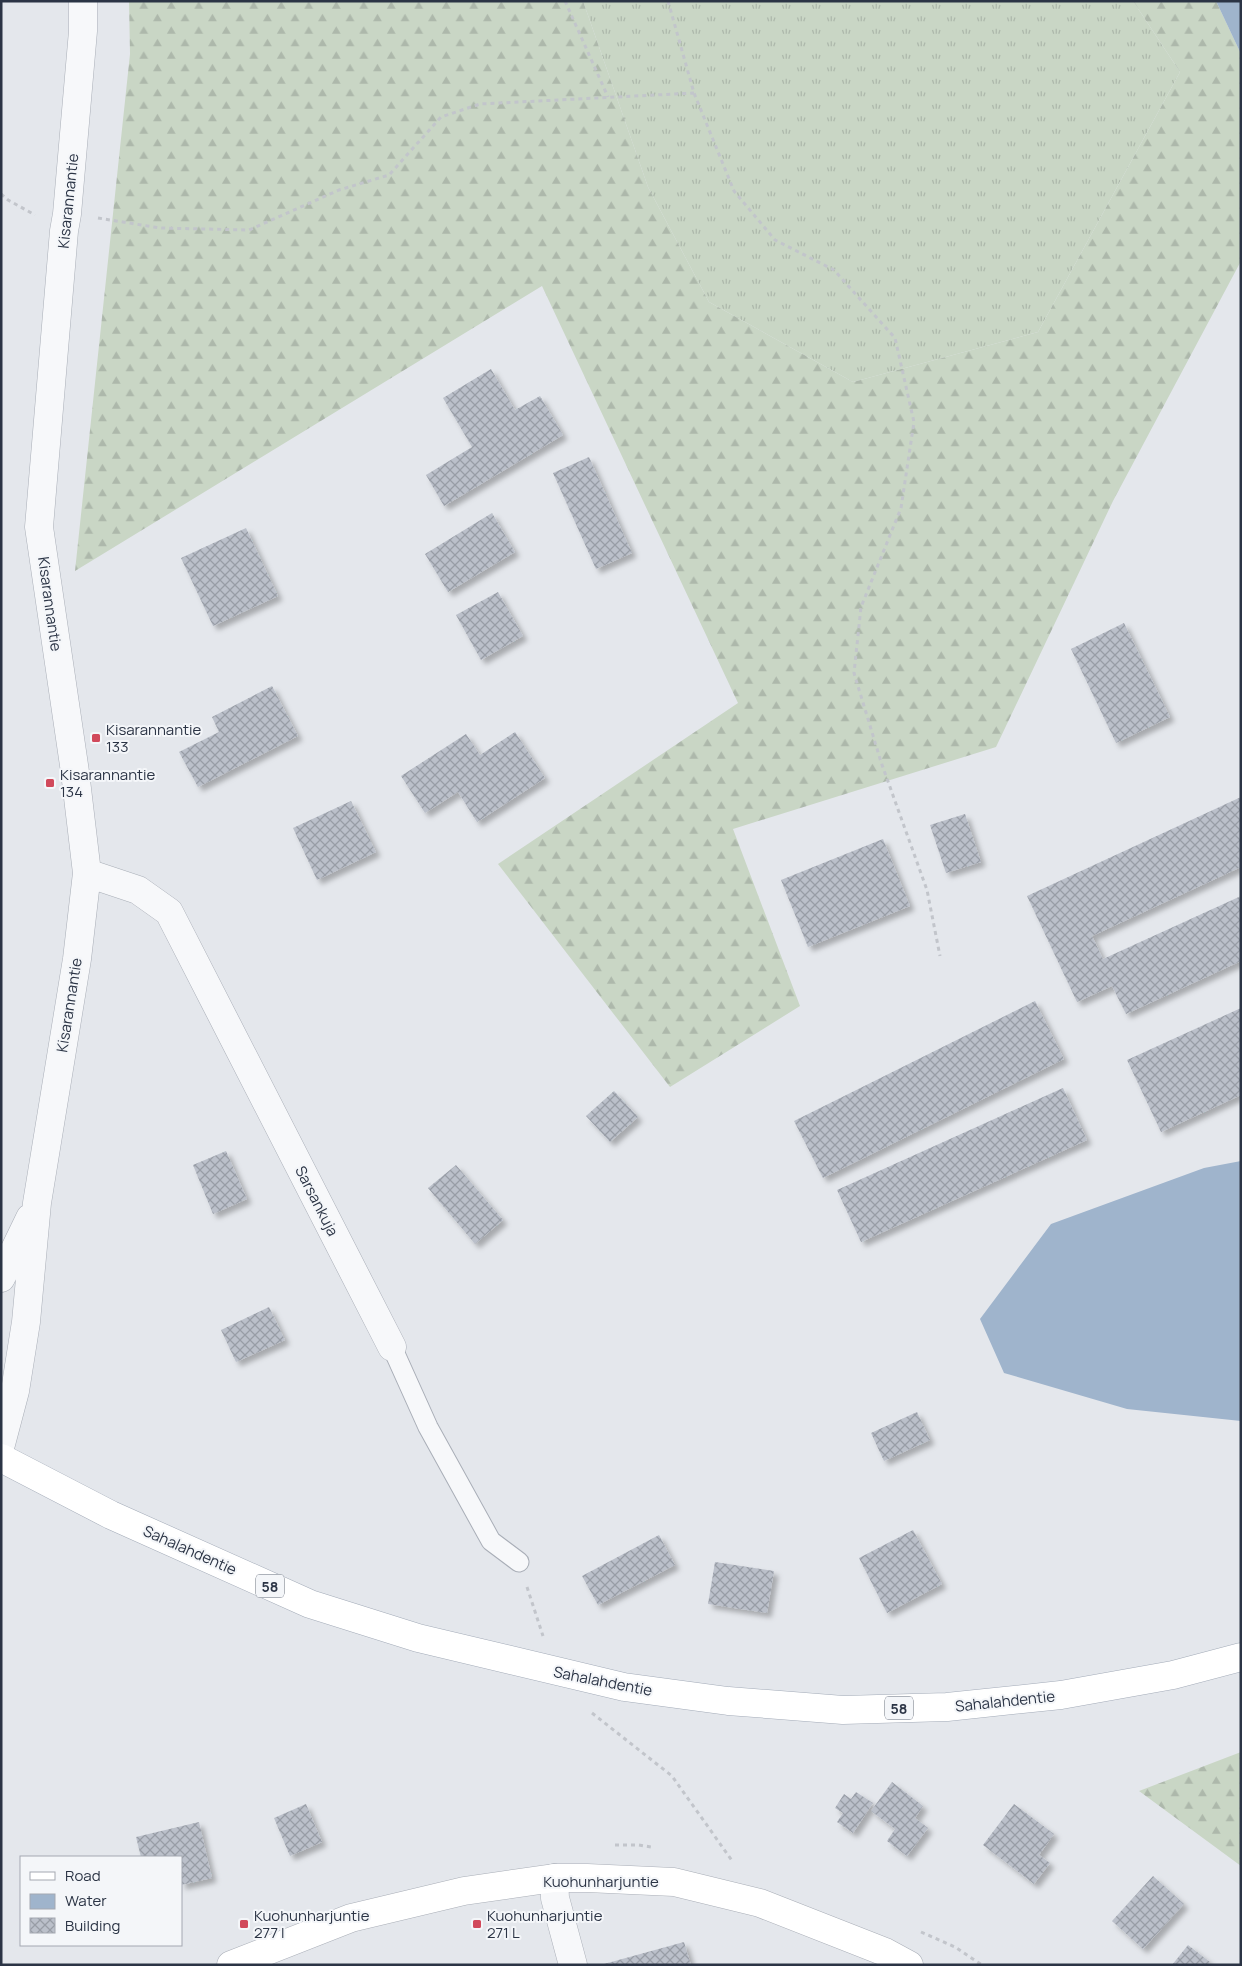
<svg xmlns="http://www.w3.org/2000/svg" width="1242" height="1966" font-family="Manrope,sans-serif">
	<style>
		.grass { fill: url(#grass-tufts) }
		.forest { fill: url(#forest-firs) }
		.water { fill: #9fb4cc }
		.building { fill: url(#building-cross-hatch); filter: url(#shadow) }
		.lines { fill: none; stroke-linecap: round; stroke-linejoin: round }
		.service-casing { stroke: #a9aeb7; stroke-width: 21 }
		.minor-casing { stroke: #a9aeb7; stroke-width: 29 }
		.secondary-casing { stroke: #a9aeb7; stroke-width: 29 }
		.primary-casing { stroke: #a3abb8; stroke-width: 29 }
		.path { stroke: #c2c5cb; stroke-width: 3; stroke-dasharray: 4 4; stroke-linecap: butt }
		.service { stroke: #f7f8fa; stroke-width: 19 }
		.minor { stroke: #f7f8fa; stroke-width: 28 }
		.secondary { stroke: #fff; stroke-width: 28 }
		.primary { stroke: #fff; stroke-width: 28 }
		.poi-dot { fill: #d1495b; stroke: #f4f6f9; stroke-width: 2 }
		.labels { text-anchor: middle; dominant-baseline: central; stroke-width: 4; stroke-linejoin: round; paint-order: stroke }
		.shield { fill: #f4f6f9; stroke: #676e7b; stroke-width: 1 }
		.shield-label { font-size: 14px; font-weight: bold; fill: #2b3445 }
		.street-label { font-size: 15px; fill: #2b3445; stroke: #f4f6f9 }
		.poi-label { font-size: 15px; fill: #2b3445; stroke: #f4f6f9; text-anchor: start }
	</style>
	<defs>
		<pattern id="grass-tufts" width="24" height="20" patternUnits="userSpaceOnUse" patternTransform="scale(1.25)"><rect width="24" height="20" fill="#c9d6c5"/><path d="M3 7l-1-3M5 7V3M7 7l1-3M15 17l-1-3M17 17v-4M19 17l1-3" fill="none" stroke="#adb8ab"/></pattern>
		<pattern id="forest-firs" width="22" height="20" patternUnits="userSpaceOnUse" patternTransform="scale(1.25)"><rect width="22" height="20" fill="#c9d6c5"/><path d="M5 1l3.5 6h-7zM16 11l3.5 6h-7z" fill="#adb8ab"/></pattern>
		<pattern id="building-cross-hatch" width="8" height="8" patternUnits="userSpaceOnUse" patternTransform="scale(1.25)"><rect width="8" height="8" fill="#bbc0ca"/><path d="M0 0l8 8M0 8l8-8" fill="none" stroke="#989da6"/></pattern>
		<filter id="shadow"><feDropShadow dx="4.5" dy="4.5" stdDeviation="2.5" flood-color="#0004"/></filter>
	</defs>
	<rect width="100%" height="100%" fill="#e4e7ec"/>
	<!-- grass -->
	<path class="grass" d="M583 1H1133L1180 72 1038 332 853 382 709 302 648 187Z"/>
	<!-- forest -->
	<path class="forest" d="M129 1H583L648 187 709 302 853 382 1038 332 1180 72 1133 1H1216L1241 54V261L1113 501 996 747 733 829 800 1006 670 1087 498 864 738 703 542 286 75 571 130 54Z
		M1241 1752V1866L1139 1791Z"/>
	<!-- water -->
	<path class="water" d="M1216 1H1241V54Z
		M1241 1161V1421L1127 1409 1004 1373 980 1319 1051 1224 1204 1168Z"/>
	<!-- building -->
	<path class="building" d="M491 369 515 410 540 396 563 435 444 506 426 475 472 447 443 398Z
		M589 457 632 553 596 569 553 473Z
		M492 513 515 552 448 592 425 554Z
		M246 528 278 596 213 626 181 558Z
		M498 592 523 636 481 660 456 615Z
		M1124 623 1170 717 1116 743 1071 649Z
		M272 686 298 736 198 787 179 752 219 732 212 717Z
		M515 732 545 778 477 822 458 792 425 813 401 776 466 734 480 755Z
		M1241 797V867L1092 936 1103 959 1241 896V961L1126 1014 1112 986 1077 1002 1027 896Z
		M351 801 376 852 317 880 293 828Z
		M965 814 981 862 946 873 930 825Z
		M883 839 910 906 808 947 781 880Z
		M1035 1001 1064 1059 823 1178 794 1121Z
		M1241 1008V1095L1161 1132 1127 1060Z
		M1063 1088 1087 1140 861 1242 837 1190Z
		M614 1091 638 1117 610 1142 586 1116Z
		M226 1151 247 1199 213 1214 193 1165Z
		M456 1165 503 1220 475 1244 428 1188Z
		M269 1307 285 1340 236 1362 221 1330Z
		M917 1412 930 1440 884 1461 871 1433Z
		M913 1530 942 1584 887 1613 859 1558Z
		M659 1535 675 1565 598 1605 582 1576Z
		M715 1562 774 1571 767 1613 708 1604Z
		M892 1782 923 1806 915 1818 928 1828 907 1856 887 1841 895 1829 871 1811Z
		M856 1792 873 1803 853 1833 837 1822 843 1813 835 1808 844 1794 851 1799Z
		M306 1804 322 1842 290 1856 274 1818Z
		M1014 1804 1054 1834 1039 1855 1050 1863 1034 1884 983 1845Z
		M199 1822 212 1878 181 1885V1857H141L136 1837Z
		M1153 1876 1184 1904 1143 1949 1112 1921Z
		M684 1942 691 1965H604V1964Z
		M1188 1945 1210 1962 1208 1965H1172Z"/>
	<g class="lines">
		<defs>
			<path id="service" d="M392 1347 428 1427 491 1541 519 1562"/>
			<path id="minor" d="M87 873 138 890 169 912 392 1347
				M1 1278 30 1218
				M1 1444 15 1391 26 1322 37 1203 77 959 87 873 75 772 39 527 64 231 67 214 83 31V1
				M554 1878 555 1898 573 1965"/>
			<path id="secondary" d="M231 1965 351 1918 464 1891 554 1878H587L674 1882 760 1903 885 1952 909 1965"/>
			<path id="primary" d="M1 1458 111 1515 310 1604 418 1638 624 1687 728 1701 843 1710 947 1707 1061 1695 1173 1675 1241 1657"/>
		</defs>
		<!-- service casing -->
		<use href="#service" class="service-casing"/>
		<!-- minor casing -->
		<use href="#minor" class="minor-casing"/>
		<!-- secondary casing -->
		<use href="#secondary" class="secondary-casing"/>
		<!-- primary casing -->
		<use href="#primary" class="primary-casing"/>
		<!-- path -->
		<path class="path" d="M565 1 608 97
			M668 1 694 93 734 191 775 240 834 270 895 338 914 422 901 508 861 607 854 673 881 762 927 890 940 956
			M1 194 8 200 35 215
			M98 218 160 228 249 230 339 190 389 175 441 117 480 104 694 93
			M527 1587 543 1636
			M592 1713 672 1776 733 1862
			M615 1845H639L651 1847
			M921 1932 955 1947 982 1965"/>
		<!-- service -->
		<use href="#service" class="service"/>
		<!-- minor -->
		<use href="#minor" class="minor"/>
		<!-- secondary -->
		<use href="#secondary" class="secondary"/>
		<!-- primary -->
		<use href="#primary" class="primary"/>
	</g>
	<!-- markers -->
	<g class="poi-dot">
		<rect x="91" y="733" width="10" height="10" rx="2.5"/>
		<rect x="45" y="778" width="10" height="10" rx="2.5"/>
		<rect x="239" y="1919" width="10" height="10" rx="2.5"/>
		<rect x="472" y="1919" width="10" height="10" rx="2.5"/>
	</g>
	<g class="labels">
		<!-- shield labels -->
		<g class="shield">
			<rect x="256" y="1574.5" width="28" height="23" rx="4"/>
			<rect x="885" y="1696.5" width="28" height="23" rx="4"/>
		</g>
		<g class="shield-label">
			<text x="270" y="1586">58</text>
			<text x="899" y="1708">58</text>
		</g>
		<!-- street labels -->
		<g class="street-label">
			<text transform="translate(68 201) rotate(-84)">Kisarannantie</text>
			<text transform="translate(50 604) rotate(82)">Kisarannantie</text>
			<text transform="translate(69 1005) rotate(-81)">Kisarannantie</text>
			<text transform="translate(317 1201) rotate(63)">Sarsankuja</text>
			<text transform="translate(190 1550) rotate(24)">Sahalahdentie</text>
			<text transform="translate(603 1681) rotate(11)">Sahalahdentie</text>
			<text transform="translate(1005 1701) rotate(-6)">Sahalahdentie</text>
			<text x="601" y="1881">Kuohunharjuntie</text>
		</g>
		<!-- poi labels -->
		<g class="poi-label">
			<text x="106" y="729">Kisarannantie<tspan x="106" dy="17">133</tspan></text>
			<text x="60" y="774">Kisarannantie<tspan x="60" dy="17">134</tspan></text>
			<text x="254" y="1915">Kuohunharjuntie<tspan x="254" dy="17">277 I</tspan></text>
			<text x="487" y="1915">Kuohunharjuntie<tspan x="487" dy="17">271 L</tspan></text>
		</g>
	</g>
	<!-- border -->
	<rect width="1242" height="1966" fill="none" stroke="#2b3445" stroke-width="5"/>
	<!-- legend -->
	<rect x="20" y="1856" width="162" height="90" fill="#f4f6f9" stroke="#a4a8b1"/>
	<rect x="30" y="1872" width="25" height="8" fill="#ffffff" stroke="#a4a8b1"/>
	<text x="65" y="1881" font-size="15" fill="#2b3445">Road</text>
	<rect x="30" y="1894" width="25" height="15" fill="#9fb4cc" stroke="#a4a8b1"/>
	<text x="65" y="1906" font-size="15" fill="#2b3445">Water</text>
	<rect x="30" y="1918" width="25" height="15" fill="url(#building-cross-hatch)" stroke="#a4a8b1"/>
	<text x="65" y="1931" font-size="15" fill="#2b3445">Building</text>
</svg>
